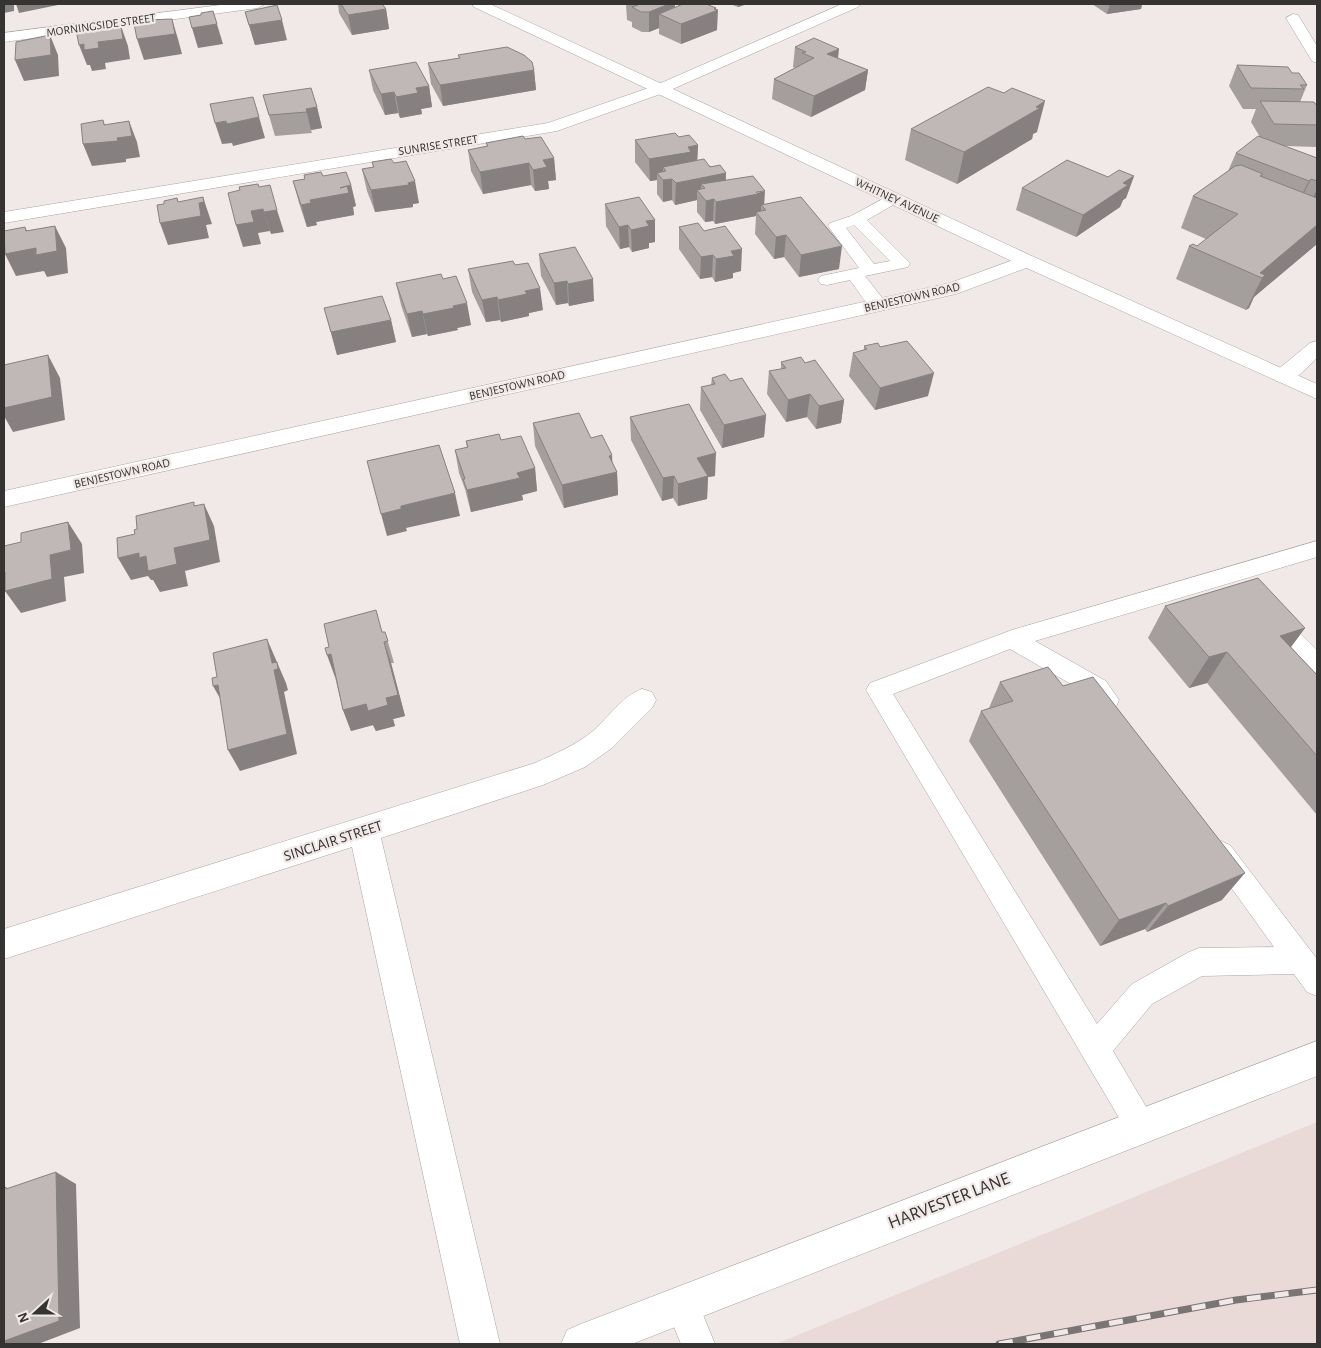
<svg xmlns="http://www.w3.org/2000/svg" width="1321" height="1348" font-family="'Alegreya Sans',sans-serif">
	<style>
		.built { fill: #e9d9d7 }
		.lines { fill: none; stroke-linecap: round; stroke-linejoin: round }
		.lane-casing { stroke: #aaa3a2; stroke-width: 1 }
		.street-casing { stroke: #aaa3a2; stroke-width: 1 }
		.secondary-casing { stroke: #aaa3a2; stroke-width: 1 }
		.lane { fill: #fff; fill-rule: evenodd }
		.street { fill: #fff; fill-rule: evenodd }
		.secondary { fill: #fff; fill-rule: evenodd }
		.rail-casing { stroke: #797574; stroke-width: 7 }
		.rail { stroke: #f1e9e8; stroke-width: 5; stroke-dasharray: 14; stroke-linecap: butt }
		.wall { fill: #a49e9d }
		.shaded-wall { fill: #868180 }
		.building { fill: #bfb8b7; stroke: #868180 }
		.labels { text-anchor: middle; dominant-baseline: central; stroke-width: 4.5; stroke-linejoin: round; paint-order: stroke }
		.far-street-label { font-size: 12px; fill: #363433; stroke: #f1e9e8 }
		.street-label { font-size: 15px; fill: #363433; stroke: #f1e9e8 }
		.near-street-label { font-size: 18px; fill: #363433; stroke: #f1e9e8 }
	</style>
	<rect width="100%" height="100%" fill="#f1e9e8"/>
	<!-- built -->
	<path class="built" d="M1317 1122V1344H776Z"/>
	<g class="lines">
		<defs>
			<path id="lane" d="M894 193 902 198 900 201 867 220 910 263 908 267 865 276 887 304 884 308C868 312 859 291 850 280L827 285 821 284 818 280 821 276 859 268 828 226 830 223 851 216ZM854 225 890 261 874 264 846 228Z
				M1317 541V557L1035 641 1106 681 1119 700 1116 707C1102 711 1097 706 1090 695L1010 649 893 694 1097 1024 1132 984 1189 952 1199 948 1274 947 1212 861 1208 853 1212 845 1221 841 1230 845 1317 959V996L1307 992 1294 974 1202 976 1152 1004 1113 1051 1158 1127 1153 1138 1142 1143 1131 1138 866 690 870 683 1012 630Z
				M1273 611 1281 614 1317 650V673L1309 671 1265 626 1262 620 1265 614Z
				M682 1288 694 1293 715 1344H681L665 1305 670 1293Z"/>
			<path id="street" d="M228 4H265L258 8 4 42V33Z
				M842 4H860L858 7 666 92 557 131 4 223V212L548 123 654 86Z
				M1293 14 1298 15 1317 46V63L1312 61 1286 18Z
				M1027 255 1034 257 1037 261 1034 265 956 294 4 507V491L950 283Z
				M1317 341V358C1305 369 1294 385 1276 381L1273 376 1276 371 1310 343Z
				M642 689 652 692 656 700 652 708 612 748 585 767 543 785 381 838 500 1344H460L352 847 4 959V929L535 763C555 754 576 745 593 731 609 717 622 696 642 689Z
				M1317 1041V1076L632 1344H561L567 1330 581 1324Z"/>
			<path id="secondary" d="M472 4H490L1034 257 1317 384V399L1020 265 474 7Z"/>
		</defs>
		<!-- lane casing -->
		<use href="#lane" class="lane-casing"/>
		<!-- street casing -->
		<use href="#street" class="street-casing"/>
		<!-- secondary casing -->
		<use href="#secondary" class="secondary-casing"/>
		<!-- lane -->
		<use href="#lane" class="lane"/>
		<!-- street -->
		<use href="#street" class="street"/>
		<!-- secondary -->
		<use href="#secondary" class="secondary"/>
		<defs>
			<path id="rail" d="M999 1344 1236 1300 1317 1290"/>
		</defs>
		<!-- rail casing -->
		<use href="#rail" class="rail-casing"/>
		<!-- rail -->
		<use href="#rail" class="rail"/>
	</g>
	<!-- wall -->
	<path class="wall" d="M338 4H382L386 9 389 29 352 35 339 13Z
		M626 4H675V7L716 8 717 30 681 44 659 34V28L649 32H642L632 27V22L627 20Z
		M730 4H747L738 7Z
		M1092 4H1142L1141 9 1107 14Z
		M245 12 287 40 255 45Z
		M795 47 838 58 868 70 865 90 811 117 772 99 774 79 795 68 793 67Z
		M458 55 534 70 536 90 443 106 431 84 428 63 459 58Z
		M1237 65 1292 73 1307 85 1300 102 1317 106V147L1285 146 1317 158V244L1254 297 1249 308 1246 310 1176 279 1189 246H1197L1206 239 1181 228 1193 196 1228 171 1236 153 1260 137 1251 122 1256 109H1243L1229 86Z
		M369 70 429 86 432 107 421 109 422 114 400 118 398 113 385 115 373 90Z
		M263 95 317 107 322 128 311 130 312 133 275 136Z
		M911 129 1037 132 1033 134 1032 139 957 184 905 160Z
		M679 137 698 145 697 160 726 173V181L764 204 839 269 799 277 784 257 774 259 755 234 756 216 715 224 713 221 705 222 697 212V200L675 205 672 200 663 202 657 194V180L650 181 635 162V140Z
		M525 139 554 158 556 180 548 181 549 189 535 191 531 185 483 194 471 171 468 150 487 146 486 143Z
		M372 162 394 163 419 203 413 204V207L375 212 367 191 362 169 373 167Z
		M323 176 351 185 356 206 353 207 354 215 316 222 317 225 307 227 299 203 293 181Z
		M1134 176 1126 198 1123 200 1120 207 1076 237 1016 210 1022 188 1108 177Z
		M605 204 655 220V242L649 243V248L632 252 629 247 620 249 606 226Z
		M679 227 704 231 741 271 733 273V278L715 282 712 277 700 279 679 249Z
		M539 254 594 301 569 306 568 303 556 305 541 276Z
		M468 269 543 310 529 313V316L501 322 500 320 486 322 472 292Z
		M443 279 471 325 457 328 458 330 428 336 427 334 412 337 401 305 396 283Z
		M324 308 391 320 396 342 337 355Z
		M864 346 880 347 928 396 875 410 849 376 853 353 864 350Z
		M781 362 805 363 844 400 841 423 816 429 807 417 786 422 767 394 769 371 781 369Z
		M712 378 730 381 766 415 764 437 722 448 700 410 701 387 711 385Z
		M630 417 715 476 708 477 707 499 678 506 673 498 662 501 631 440Z
		M533 423 591 438 612 463 617 472 618 495 564 508 535 446Z
		M501 440 535 468 537 491 522 495 523 500 471 512 468 501 465 489 459 473 455 450 467 448 466 441Z
		M1165 606 1305 628 1291 647 1317 675V815L1207 683 1189 688 1148 638Z
		M383 632H385L394 663H391L405 716 393 719 395 726 376 731 373 725 351 731 343 710 335 677Z
		M1000 682 1222 900 1147 932 1145 929 1100 946 969 741 981 711 989 708Z"/>
	<!-- shaded-wall -->
	<path class="shaded-wall" d="M4 4H14V11L4 13Z
		M16 4H58V5L19 13Z
		M669 4H675L674 19 659 14V28L649 32V12Z
		M738 4H747L738 7Z
		M1110 4H1142L1141 9 1107 14Z
		M716 8V11L718 10 717 30 681 44V24Z
		M386 9 389 29 352 35 348 15Z
		M213 11 223 44 198 48 192 28Z
		M172 19 178 39 182 54 144 60 137 39Z
		M282 20 287 40 255 45 249 25Z
		M121 26 128 46 130 59 105 63 106 69 92 71 90 65H87L79 45 98 42Z
		M50 35 58 55 59 76 24 81 15 60Z
		M839 49 837 69 827 54Z
		M534 70 536 90 443 106 440 85Z
		M868 70 865 90 811 117 814 96Z
		M429 86 432 107 421 109 422 114 400 118 396 97 416 88Z
		M394 92 398 113 385 115 381 94Z
		M1045 101 1037 132 1033 134 1032 139 957 184 964 152Z
		M317 107 322 128 311 130 306 109Z
		M259 117 265 138 233 146 232 143 222 144 215 123Z
		M103 120 111 141 117 138 129 121 137 142 140 157 126 159V162L92 166 83 144 104 125Z
		M698 145 697 167 666 171 663 167V178L657 173V180L650 181 649 159 688 147Z
		M554 158 556 180 548 181 549 189 535 191 533 170 543 160Z
		M529 163 531 185 483 194 480 172Z
		M726 173 725 195 705 188 701 184V195L697 190V200L675 205 676 183Z
		M1134 176 1126 198 1123 200 1120 207 1076 237 1083 215 1123 183Z
		M672 179V200L663 202V180Z
		M1311 179 1300 201 1298 202 1309 181Z
		M415 181 419 203 413 204V207L375 212 371 190Z
		M351 185 356 206 353 207 354 215 316 222 317 225 307 227 301 205 310 200 340 188Z
		M1317 189V198L1310 204Z
		M765 191 764 208 761 205V213L756 212V216L715 224 716 202Z
		M203 197 212 224 206 225 209 238 168 245 160 223 177 198 184 219 199 203Z
		M714 199 713 221 705 222 706 201Z
		M263 209 270 231 258 233 261 244 243 247 236 225 251 211Z
		M277 210 284 232 271 234 264 212Z
		M655 220V242L649 243V248L632 252 631 230 646 221Z
		M628 225 629 247 620 249 619 227Z
		M1317 225V244L1254 297 1249 308 1246 310 1262 278 1260 273Z
		M55 226 66 248 68 273 47 277 44 271 16 276 5 254 26 231 25 227 39 254Z
		M786 235 784 257 774 259 776 237Z
		M842 246 839 269 799 277 801 255Z
		M742 249 741 271 733 273V278L715 282 716 259 731 251Z
		M713 255 712 277 700 279 701 257Z
		M593 279 594 301 569 306 568 284Z
		M567 281 568 303 556 305 554 283Z
		M540 288 543 310 529 313V316L501 322 498 300 525 291Z
		M497 297 500 320 486 322 482 300Z
		M467 303 471 325 457 328 458 330 428 336 423 314 453 306Z
		M422 311 427 334 412 337 407 314Z
		M391 320 396 342 337 355 331 332Z
		M48 355 60 378 65 420 13 432 4 416V408Z
		M934 373 928 396 875 410 880 388Z
		M810 394 807 417 786 422 788 400Z
		M844 400 841 423 816 429 819 406Z
		M766 415 764 437 722 448 724 425Z
		M716 453 715 476 708 477 707 499 678 506V484L697 458Z
		M612 455 613 473 617 472 618 495 564 508 562 485 609 456Z
		M535 468 537 491 522 495 523 500 471 512 467 490 517 473Z
		M674 476 673 498 662 501 663 478Z
		M455 493 460 516 406 528 407 531 387 536 381 514 401 506Z
		M204 504 214 526 220 562 185 571 188 586 160 592 153 580H151L148 576 131 580 118 558 139 553 174 548Z
		M68 522 82 544 84 573 64 577 66 601 21 613 5 591 9 590 4 583V573Z
		M1305 628 1282 659 1280 636Z
		M267 639 286 683 288 690 284 692 297 754 240 771 228 750 272 663Z
		M384 642 391 663 405 716 393 719 395 726 376 731 373 725 351 731 343 710 386 698Z
		M1227 652 1207 683 1189 688 1209 657Z
		M331 654 339 676 335 677 327 655Z
		M218 685 225 707 213 686Z
		M1245 873 1222 900 1147 932 1168 906Z
		M1166 903 1145 929 1100 946 1119 920Z
		M56 1172 76 1184 80 1328 38 1344H4V1341Z"/>
	<!-- building -->
	<path class="building" d="M341 4H382L386 9 348 15Z
		M635 4H669L649 12H641L632 7 638 5Z
		M683 4H706L716 8 714 9 718 10 681 24 659 14Z
		M277 5 282 20 249 25 245 12Z
		M213 11 217 24 192 28 189 17 201 15V13Z
		M172 19 175 34 137 39 134 24 147 22 146 20Z
		M121 26 123 39 98 42 99 48 84 50V44L79 45 76 30Z
		M50 35 51 55 15 60 16 42Z
		M814 38 839 49 827 54 868 70 814 96 774 79 814 58 802 53 806 52 795 47Z
		M507 47 524 55 532 62 534 70 440 85 428 63 460 58 458 55Z
		M416 62 429 86 416 88 418 93 396 97 394 92 381 94 369 70Z
		M1237 65 1288 67 1292 73H1299L1307 85H1300L1304 89 1251 88Z
		M988 87 1004 93 1012 88 1045 101 1036 107 1040 108 964 152 911 129Z
		M311 88 317 107 306 109 307 112 269 115 263 95Z
		M253 97 259 117 227 124 226 121 215 123 210 104Z
		M1260 101 1314 102 1317 106V125L1274 124Z
		M103 120 104 125 129 121 132 136 117 138 118 141 83 144 81 124Z
		M675 133 679 137 689 135 698 145 688 147 691 152 649 159 635 140Z
		M523 136 525 139 541 137 554 158 543 160 547 167 533 170 529 163 480 172 468 150 488 146 486 143Z
		M1258 136 1317 158V181L1311 179 1309 181 1236 153Z
		M391 159 394 163 406 161 415 181 408 183 409 185 371 190 362 169 374 167 372 162Z
		M704 159 710 167 720 165 726 173 676 183 672 179 663 180 657 173 666 171 663 167Z
		M1067 160 1108 177 1119 170 1134 176 1123 183 1128 185 1083 215 1022 188Z
		M1241 165 1263 174 1260 176 1317 198V225L1260 273 1265 275 1262 278 1189 246 1193 244 1197 246 1238 214 1193 196 1235 166Z
		M321 172 323 176 346 172 351 185 340 188 347 186 349 193 310 200 311 203 301 205 293 181 305 179 304 175Z
		M753 176 765 191 756 192 758 194 716 202 714 199 706 201 697 190 705 188 701 184Z
		M258 184 259 187 270 185 277 210 264 212 263 209 251 211 254 222 236 225 228 193 240 190 239 187Z
		M203 197 204 202 199 203 201 216 160 223 157 205 164 204V201L177 198 178 202Z
		M639 197 655 220 646 221 649 226 631 230 628 225 619 227 605 204Z
		M801 197 842 246 801 255 786 235 776 237 756 212 766 210 761 205Z
		M698 223 704 231 725 226 742 249 731 251 734 256 716 259 713 255 701 257 679 227Z
		M55 226 57 251 36 255V248L5 254 4 231 25 227 26 231Z
		M575 247 593 279 568 284 567 281 554 283 539 254Z
		M513 261 515 265 528 263 540 288 525 291 527 294 498 300 497 297 482 300 468 269Z
		M441 274 443 279 456 276 467 303 453 306 454 308 423 314 422 311 407 314 396 283Z
		M382 296 391 320 331 332 324 308Z
		M907 341 934 373 880 388 853 353 867 349 864 346 878 343 880 347Z
		M48 355 52 397 4 408V365Z
		M801 357 805 363 815 360 844 400 819 406 810 394 788 400 769 371 786 368 781 362Z
		M725 374 730 381 742 378 766 415 724 425 701 387 715 384 712 378Z
		M689 404 716 453 697 458 708 476 678 484 674 476 663 478 630 417Z
		M579 413 591 438 602 435 612 455 609 456 617 472 562 485 533 423Z
		M499 434 501 440 521 436 535 468 517 473 520 478 467 490 463 479H465L455 450 468 447 466 441Z
		M439 445 455 493 401 506V509L381 514 367 461Z
		M194 502V506L204 504 210 540 174 548 177 564 148 571 146 556 139 558V553L118 558 117 538 135 534 134 530 137 529 136 516Z
		M68 522 71 550 50 555 52 579 5 591V572L4 573V546L21 542V533Z
		M1258 578 1305 628 1280 636 1317 675V756L1227 652 1209 657 1165 606Z
		M376 610 382 632H385L388 641 384 642 398 695 386 698 388 705 368 711 366 704 343 710 331 654 327 655 325 648 329 647 324 624Z
		M267 639 272 663 277 662 278 669 274 670 287 734 228 750 218 685 213 686 212 678 217 677 213 653Z
		M1048 667 1063 686 1093 677 1245 873 1168 906 1166 903 1119 920 981 711 1013 701 1000 682Z
		M56 1172 59 1321 4 1341V1188L6 1187V1189Z"/>
	<g class="labels">
		<!-- far-street labels -->
		<g class="far-street-label">
			<text transform="translate(101 25) rotate(-8)">MORNINGSIDE STREET</text>
			<text transform="translate(438 145) rotate(-9)">SUNRISE STREET</text>
			<text transform="translate(897 200) rotate(25)">WHITNEY AVENUE</text>
			<text transform="translate(912 297) rotate(-13)">BENJESTOWN ROAD</text>
			<text transform="translate(517 385) rotate(-13)">BENJESTOWN ROAD</text>
			<text transform="translate(122 473) rotate(-13)">BENJESTOWN ROAD</text>
		</g>
		<!-- street labels -->
		<g class="street-label">
			<text transform="translate(333 841) rotate(-18)">SINCLAIR STREET</text>
		</g>
		<!-- near-street labels -->
		<g class="near-street-label">
			<text transform="translate(949 1201) rotate(-21)">HARVESTER LANE</text>
		</g>
	</g>
	<!-- border -->
	<rect width="1321" height="1348" fill="none" stroke="#363433" stroke-width="10"/>
	<!-- north arrow -->
	<g transform="translate(35 1313) rotate(249)" stroke="#f1e9e8" stroke-width="4" paint-order="stroke">
	<path d="M0-4L9 19L0 12L-9 19Z" fill="#363433"/>
	<text y="-8" font-size="14" font-weight="bold" text-anchor="middle" fill="#363433">N</text>
	</g>
</svg>
